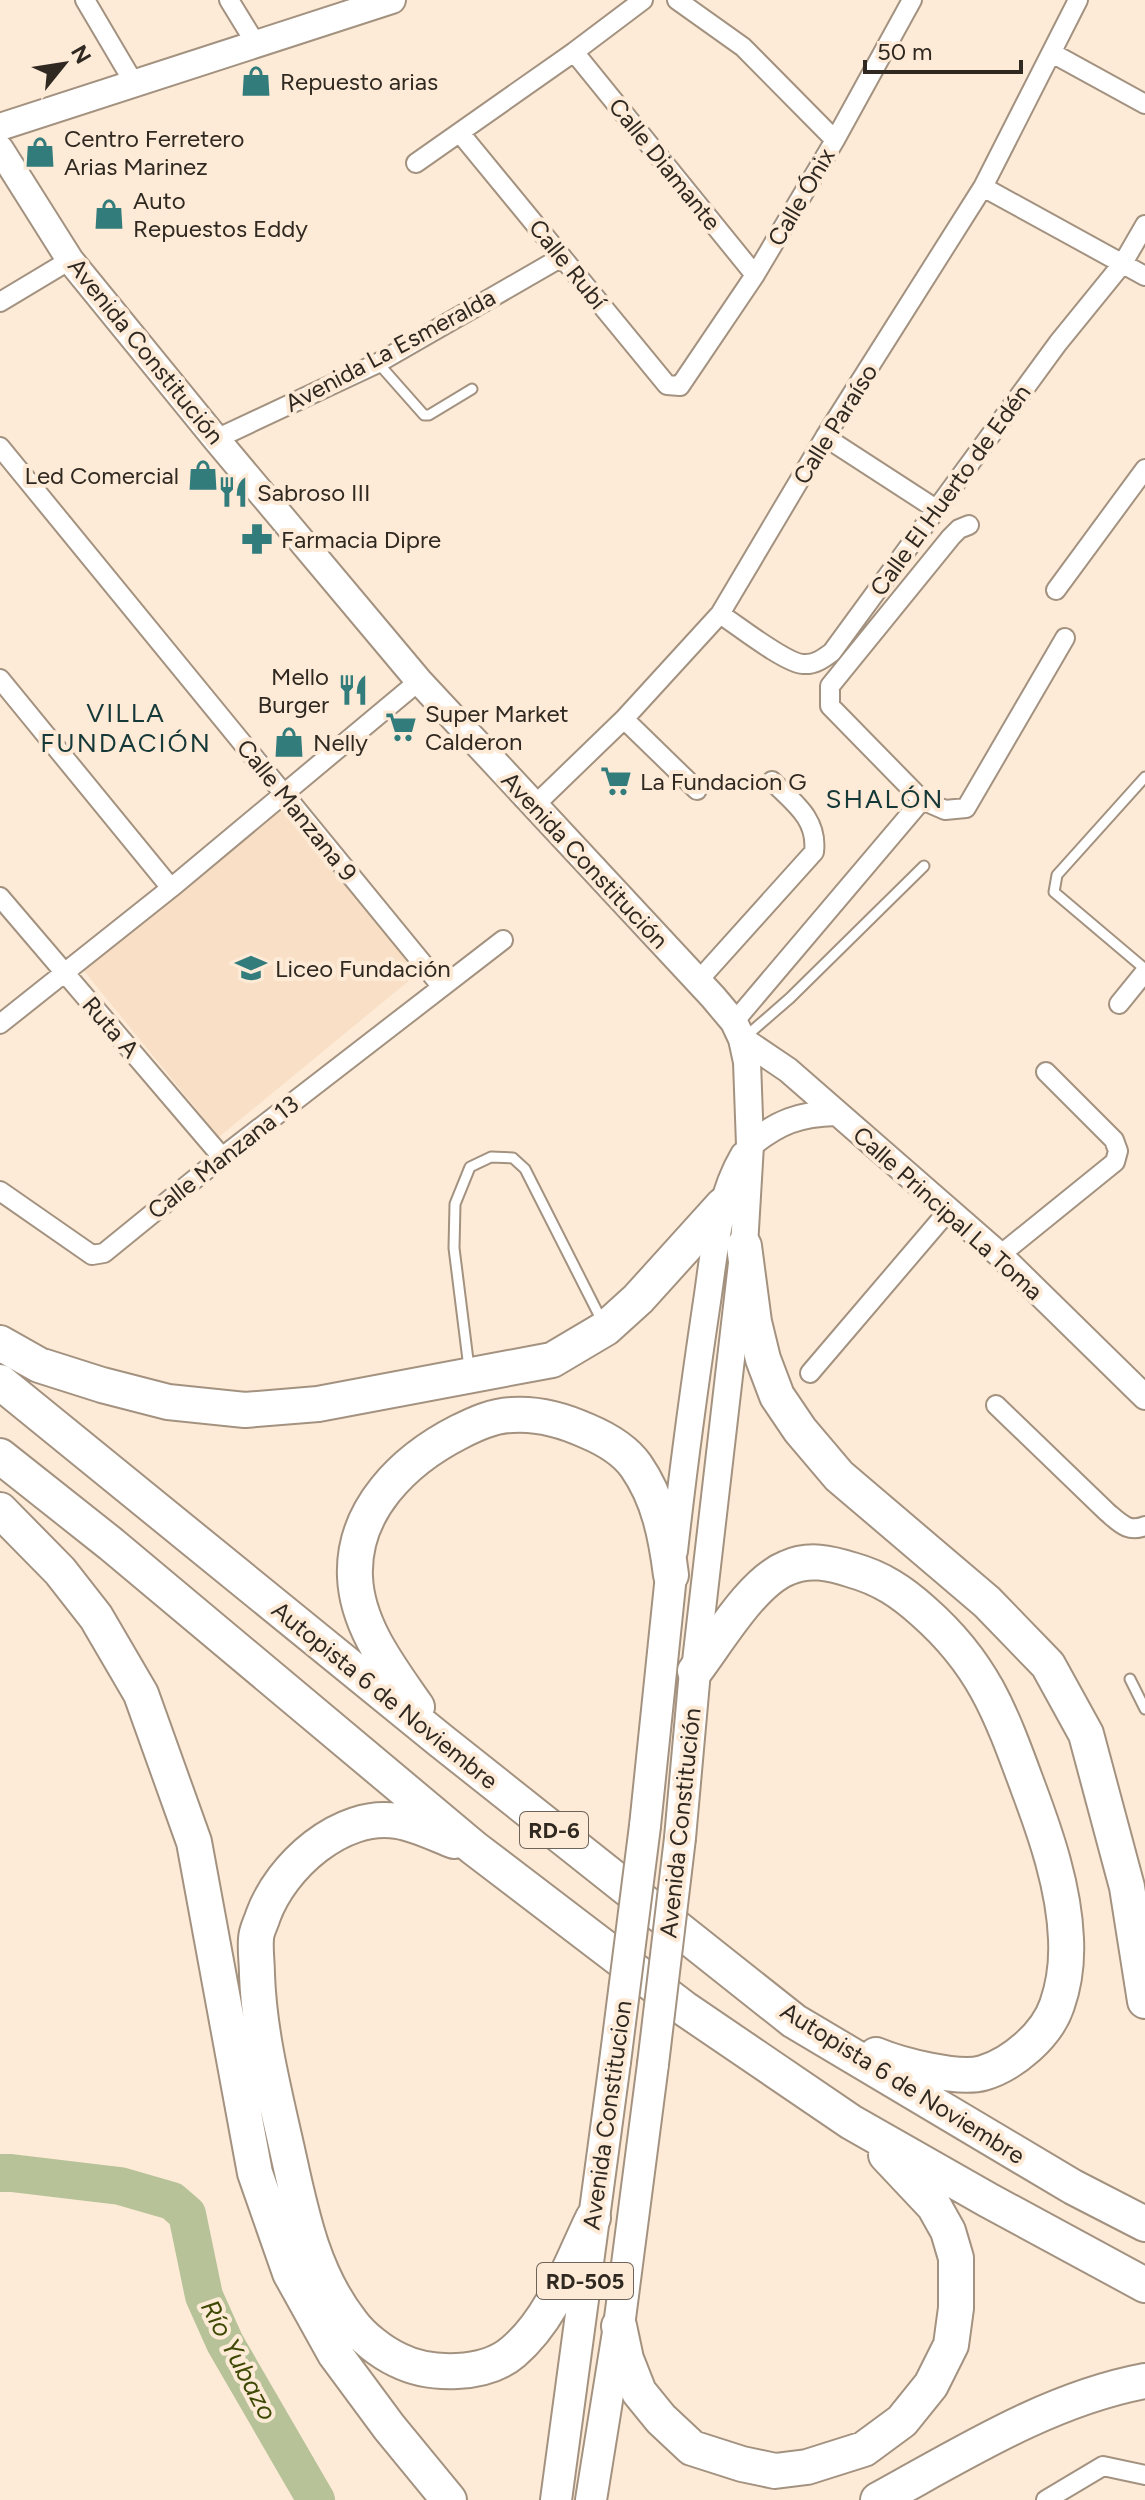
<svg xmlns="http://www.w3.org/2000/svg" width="1145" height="2500" font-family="Figtree,sans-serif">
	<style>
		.built { fill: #f8dfc6 }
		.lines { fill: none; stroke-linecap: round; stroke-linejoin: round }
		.river { stroke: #b7c299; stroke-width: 38 }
		.service-casing { stroke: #a39280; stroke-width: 13 }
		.minor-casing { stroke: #a39280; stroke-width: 22 }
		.tertiary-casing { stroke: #a39280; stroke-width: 28 }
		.secondary-casing { stroke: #a39280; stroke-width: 30 }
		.primary-casing { stroke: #a39280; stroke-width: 34 }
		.motorway-casing { stroke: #a39280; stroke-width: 38 }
		.service { stroke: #fff; stroke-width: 9 }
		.minor { stroke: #fff; stroke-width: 18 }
		.tertiary { stroke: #fff; stroke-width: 24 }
		.secondary { stroke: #fff; stroke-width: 26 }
		.primary { stroke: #fff; stroke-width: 30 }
		.motorway { stroke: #fff; stroke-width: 34 }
		.primary-bridge-casing { stroke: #a39280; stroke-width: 34; stroke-linecap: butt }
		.primary-bridge { stroke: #fff; stroke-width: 30 }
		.labels { text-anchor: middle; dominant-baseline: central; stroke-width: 8; stroke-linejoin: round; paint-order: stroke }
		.shield { fill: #feebd7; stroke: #6e6358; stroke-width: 2 }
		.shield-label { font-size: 22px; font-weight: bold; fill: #302921 }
		.poi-label { font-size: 24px; fill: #302921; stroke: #feebd7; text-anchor: start }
		.street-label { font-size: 24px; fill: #302921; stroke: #feebd7 }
		.neighbourhood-label { font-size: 26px; letter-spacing: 2px; fill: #153838; stroke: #feebd7 }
		.water-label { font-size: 26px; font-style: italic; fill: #3e4905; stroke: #feebd7 }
	</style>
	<rect width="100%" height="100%" fill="#feebd7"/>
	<!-- built -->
	<path class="built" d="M283 800 422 970 219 1137 80 966Z"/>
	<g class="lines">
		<!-- river -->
		<path class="river" d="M0 2173H11L120 2186 172 2201 187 2214 204 2296 225 2343 316 2500"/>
		<defs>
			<path id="service" d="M378 363 424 415H429L472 389
				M1145 777 1057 875 1054 892 1145 969
				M744 1038 790 998 924 866
				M469 1368 454 1248 455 1204 470 1167 491 1157 513 1158 525 1169 602 1321
				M1130 1679 1145 1709"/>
			<path id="minor" d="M85 0 134 83
				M229 0 256 44
				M677 0 743 47 835 140
				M574 52 755 275
				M1052 53 1145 104
				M460 133 667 385 680 386 755 275 835 140 912 0
				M416 163 574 52 643 0
				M983 187 1145 276
				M0 302 70 260
				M825 437 936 509
				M216 439 378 363 562 257
				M0 447 442 987
				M969 525 959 529 951 537 830 686V706L922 800 945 810 966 808 1065 638
				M1056 590 1145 469
				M720 614C737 625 785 663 803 664 815 665 824 658 832 652L1058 343 1123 263 1145 225
				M0 679 171 888
				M624 719 697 790
				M534 806 624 719 720 614 825 437 983 187 1078 0
				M0 897 222 1157
				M698 981 814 852C818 819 794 803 772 781
				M1119 1004 1145 972
				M734 1022 922 800
				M0 1024 171 888 419 681
				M0 1191 92 1255 104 1253 222 1157 503 940
				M1000 1255 1115 1162 1118 1151 1114 1140 1046 1072
				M810 1373 949 1210
				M996 1405 1107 1512C1120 1523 1128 1533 1145 1526
				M1046 2500 1103 2466 1145 2475"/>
			<path id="tertiary" d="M742 1039 788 1070 1000 1255 1145 1397
				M750 1145C778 1122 799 1114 836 1113"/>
			<path id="secondary" d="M0 127 392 0
				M0 149 70 260 216 439 419 681 713 997 734 1022 742 1039 747 1062 750 1145 744 1246 695 1670
				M674 1551C683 1470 694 1389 706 1308 714 1257 717 1200 744 1155"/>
			<path id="primary" d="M645 1826 671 1575
				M680 1838 695 1671
				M556 2500 615 2062
				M591 2500 619 2326 653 2064"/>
			<path id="motorway" d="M744 1246 754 1322 763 1359 777 1396 800 1430 839 1476 987 1602 1048 1665 1086 1734 1127 1887 1145 2001
				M0 1343 39 1365 102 1385 168 1402 245 1410 318 1404 552 1360 606 1328 638 1299 723 1205
				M0 1382 440 1740 794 2021 1073 2187 1145 2224
				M0 1456 111 1544 474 1848 685 2009 851 2122 988 2200 1145 2285
				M0 1510 60 1571 96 1617 141 1694 194 1842 255 2173 290 2273 335 2354 389 2427 449 2500
				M695 1671C718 1641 752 1582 787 1568 809 1558 830 1563 852 1570 881 1578 902 1592 924 1612 984 1665 1001 1714 1028 1787 1046 1835 1064 1887 1066 1939 1067 1960 1064 1985 1057 2005 1047 2035 1013 2064 983 2073 958 2080 900 2065 876 2055
				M417 1707C390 1668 357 1626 355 1577 352 1510 404 1460 459 1432 475 1424 492 1416 511 1415 537 1413 563 1420 587 1431 606 1439 624 1449 636 1466 659 1499 666 1536 671 1575
				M454 1841C436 1834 416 1824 397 1821 341 1812 281 1866 263 1916 261 1923 256 1931 256 1939 255 1950 257 1963 257 1975 259 2030 272 2083 284 2136 299 2201 309 2268 351 2322 362 2337 381 2352 398 2360 430 2376 485 2376 513 2352 553 2318 571 2263 593 2218
				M619 2326 626 2359 639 2392 661 2419 692 2448 742 2464 775 2471 807 2467 864 2449 902 2421 931 2385 951 2345 956 2308V2258L948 2231 934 2206 886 2155
				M878 2500C962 2454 1049 2399 1145 2381"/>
		</defs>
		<!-- service casing -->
		<use href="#service" class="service-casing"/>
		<!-- minor casing -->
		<use href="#minor" class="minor-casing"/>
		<!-- tertiary casing -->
		<use href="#tertiary" class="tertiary-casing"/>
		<!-- secondary casing -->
		<use href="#secondary" class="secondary-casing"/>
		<!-- primary casing -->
		<use href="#primary" class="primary-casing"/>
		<!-- motorway casing -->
		<use href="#motorway" class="motorway-casing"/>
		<!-- service -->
		<use href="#service" class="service"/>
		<!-- minor -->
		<use href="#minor" class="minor"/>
		<!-- tertiary -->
		<use href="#tertiary" class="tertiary"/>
		<!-- secondary -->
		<use href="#secondary" class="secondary"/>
		<!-- primary -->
		<use href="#primary" class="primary"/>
		<!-- motorway -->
		<use href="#motorway" class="motorway"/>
		<defs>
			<path id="primary-bridge" d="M615 2062 645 1826
				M653 2064 680 1838"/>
		</defs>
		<!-- primary-bridge casing -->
		<use href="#primary-bridge" class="primary-bridge-casing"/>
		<!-- primary-bridge -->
		<use href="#primary-bridge" class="primary-bridge"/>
	</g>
	<!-- icons -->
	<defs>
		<symbol id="shop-bare" viewBox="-9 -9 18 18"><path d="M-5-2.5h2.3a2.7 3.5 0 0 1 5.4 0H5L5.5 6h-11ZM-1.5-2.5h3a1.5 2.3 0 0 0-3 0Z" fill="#337c7c" stroke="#feebd7" stroke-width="2.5" paint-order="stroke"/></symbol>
		<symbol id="restaurant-bare" viewBox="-9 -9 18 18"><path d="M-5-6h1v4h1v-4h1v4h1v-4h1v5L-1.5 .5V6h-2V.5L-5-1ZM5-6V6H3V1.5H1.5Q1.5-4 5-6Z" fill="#337c7c" stroke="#feebd7" stroke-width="2.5" paint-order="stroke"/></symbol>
		<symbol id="pharmacy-bare" viewBox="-9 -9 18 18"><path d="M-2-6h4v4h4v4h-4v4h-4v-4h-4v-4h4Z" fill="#337c7c" stroke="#feebd7" stroke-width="2.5" paint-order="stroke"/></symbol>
		<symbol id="supermarket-bare" viewBox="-9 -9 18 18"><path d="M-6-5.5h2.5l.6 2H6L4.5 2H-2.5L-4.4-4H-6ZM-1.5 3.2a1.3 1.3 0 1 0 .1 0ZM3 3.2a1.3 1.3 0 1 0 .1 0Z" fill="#337c7c" stroke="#feebd7" stroke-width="2.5" paint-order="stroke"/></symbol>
		<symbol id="school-bare" viewBox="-9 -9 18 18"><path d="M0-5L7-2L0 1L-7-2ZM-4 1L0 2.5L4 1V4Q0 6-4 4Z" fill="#337c7c" stroke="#feebd7" stroke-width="2.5" paint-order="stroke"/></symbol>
	</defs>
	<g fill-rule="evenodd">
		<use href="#shop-bare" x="234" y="59" width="44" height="44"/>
		<use href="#shop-bare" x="18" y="130" width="44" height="44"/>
		<use href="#shop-bare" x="87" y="192" width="44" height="44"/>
		<use href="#shop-bare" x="181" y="453" width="44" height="44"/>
		<use href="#restaurant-bare" x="211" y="470" width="44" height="44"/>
		<use href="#pharmacy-bare" x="235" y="517" width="44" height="44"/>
		<use href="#restaurant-bare" x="331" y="668" width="44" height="44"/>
		<use href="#supermarket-bare" x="379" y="705" width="44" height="44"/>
		<use href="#shop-bare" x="267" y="720" width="44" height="44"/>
		<use href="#supermarket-bare" x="594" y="759" width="44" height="44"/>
		<use href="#school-bare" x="229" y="946" width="44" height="44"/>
	</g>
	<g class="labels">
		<!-- shield labels -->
		<g class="shield">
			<rect x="520" y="1812" width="68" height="36" rx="6"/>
			<rect x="537" y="2263" width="96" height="36" rx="6"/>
		</g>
		<g class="shield-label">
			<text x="554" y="1830">RD-6</text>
			<text x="585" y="2281">RD-505</text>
		</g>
		<!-- poi labels -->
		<g class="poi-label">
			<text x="280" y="81">Repuesto arias</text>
			<text x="64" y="138">Centro Ferretero<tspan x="64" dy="28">Arias Marinez</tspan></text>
			<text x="133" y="200">Auto<tspan x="133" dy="28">Repuestos Eddy</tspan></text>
			<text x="179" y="475" text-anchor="end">Led Comercial</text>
			<text x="257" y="492">Sabroso III</text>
			<text x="281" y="539">Farmacia Dipre</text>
			<text x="329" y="676" text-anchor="end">Mello<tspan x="329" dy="28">Burger</tspan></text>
			<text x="425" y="713">Super Market<tspan x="425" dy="28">Calderon</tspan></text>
			<text x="313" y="742">Nelly</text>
			<text x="640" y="781">La Fundacion G</text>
			<text x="275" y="968">Liceo Fundación</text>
		</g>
		<!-- street labels -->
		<g class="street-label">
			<text transform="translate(665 164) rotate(51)">Calle Diamante</text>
			<text transform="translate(801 197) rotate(-60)">Calle Ónix</text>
			<text transform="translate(568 264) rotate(51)">Calle Rubí</text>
			<text transform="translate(390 350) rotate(-28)">Avenida La Esmeralda</text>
			<text transform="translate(146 351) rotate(51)">Avenida Constitución</text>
			<text transform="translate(835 424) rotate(-58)">Calle Paraíso</text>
			<text transform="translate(950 490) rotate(-54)">Calle El Huerto de Edén</text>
			<text transform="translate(297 810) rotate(51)">Calle Manzana 9</text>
			<text transform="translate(585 860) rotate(47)">Avenida Constitución</text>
			<text transform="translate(111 1027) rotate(49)">Ruta A</text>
			<text transform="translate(223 1157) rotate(-38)">Calle Manzana 13</text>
			<text transform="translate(948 1213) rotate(42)">Calle Principal La Toma</text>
			<text transform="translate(385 1695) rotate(39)">Autopista 6 de Noviembre</text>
			<text transform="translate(680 1823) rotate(-84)">Avenida Constitución</text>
			<text transform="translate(903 2083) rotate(32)">Autopista 6 de Noviembre</text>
			<text transform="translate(607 2115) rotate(-82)">Avenida Constitucion</text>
		</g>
		<!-- neighbourhood labels -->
		<g class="neighbourhood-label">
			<text x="126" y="713">VILLA<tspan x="126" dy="30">FUNDACIÓN</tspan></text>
			<text x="885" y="799">SHALÓN</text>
		</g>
		<!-- water labels -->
		<g class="water-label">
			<text transform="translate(239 2360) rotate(62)">Río Yubazo</text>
		</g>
	</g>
	<!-- north arrow -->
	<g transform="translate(64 64) rotate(60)" stroke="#feebd7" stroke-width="6" paint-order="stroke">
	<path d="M0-6L14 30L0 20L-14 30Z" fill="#302921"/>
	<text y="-12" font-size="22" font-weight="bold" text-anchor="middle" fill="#302921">N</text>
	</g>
	<!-- scale -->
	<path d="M865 60v12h156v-12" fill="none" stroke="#302921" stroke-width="4"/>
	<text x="877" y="60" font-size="24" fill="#302921" stroke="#feebd7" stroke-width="6" paint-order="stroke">50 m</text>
</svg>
